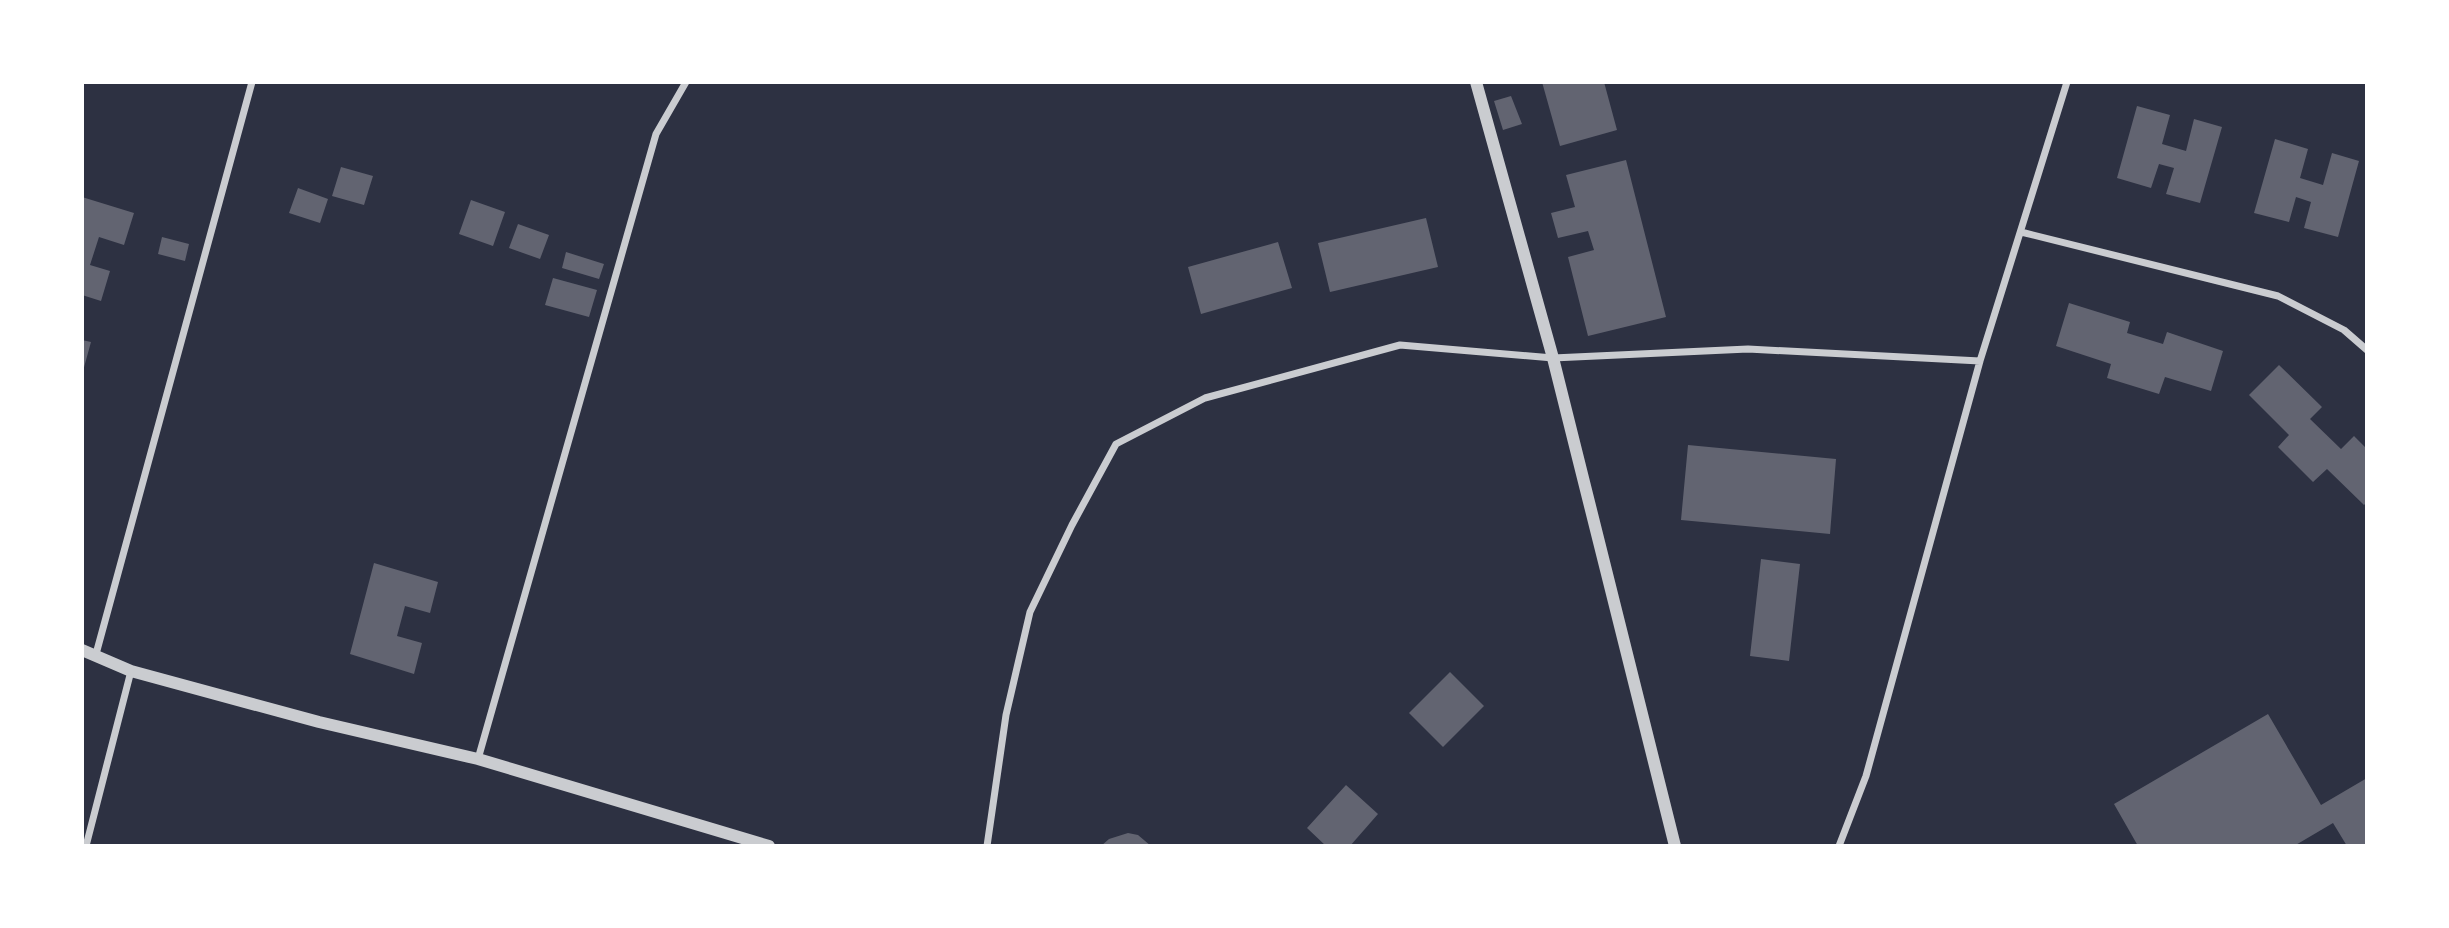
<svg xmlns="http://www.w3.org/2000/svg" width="2449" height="928" font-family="Roboto,sans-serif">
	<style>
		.building { fill: #626471 }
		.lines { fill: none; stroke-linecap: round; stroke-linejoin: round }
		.minor { stroke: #caccd0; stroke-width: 7 }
		.tertiary { stroke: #caccd0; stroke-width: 12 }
	</style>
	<rect width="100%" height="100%" fill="#2d3142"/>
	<!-- building -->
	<path class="building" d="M1542 82H1604L1617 130 1560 146Z
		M1511 96 1522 124 1503 130 1494 101Z
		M2137 106 2170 115 2162 144 2186 151 2194 119 2222 127 2200 203 2166 194 2174 168 2159 164 2151 188 2117 178Z
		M2275 139 2308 149 2300 178 2323 185 2332 153 2359 161 2338 237 2304 228 2311 202 2296 197 2289 222 2254 213Z
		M1626 160 1666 317 1588 336 1568 257 1594 250 1588 231 1558 238 1551 213 1575 207 1566 175Z
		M341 167 373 176 364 205 332 196Z
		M298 188 328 199 320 223 289 213Z
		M82 197 134 213 124 245 99 237 90 265 110 271 101 301 82 295Z
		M471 200 505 212 493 246 459 234Z
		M1426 218 1438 267 1330 292 1318 243Z
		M518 224 549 235 540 259 509 248Z
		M162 237 189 244 185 261 158 254Z
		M1278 242 1292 288 1201 314 1188 267Z
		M566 252 604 264 599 279 562 268Z
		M553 278 597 290 589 317 545 305Z
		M2069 303 2130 322 2127 333 2163 344 2167 332 2223 351 2211 391 2165 377 2159 394 2107 378 2111 364 2056 346Z
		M82 340 91 342 83 371H82Z
		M2279 365 2322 407 2310 419 2341 449 2354 436 2367 449V502L2364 505 2327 469 2313 482 2278 447 2289 435 2249 395Z
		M1688 445 1836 459 1830 534 1681 520Z
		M1761 559 1800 564 1789 661 1750 656Z
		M374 563 438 582 430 613 405 606 397 636 422 643 414 674 350 654Z
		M1450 672 1484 706 1443 747 1409 713Z
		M2268 714 2321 805 2367 778V846H2347L2333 823 2294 846H2138L2114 804Z
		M1346 785 1378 814 1350 846H1326L1307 828Z
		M1128 833 1138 835 1151 846H1101L1109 839Z"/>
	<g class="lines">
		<!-- minor -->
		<path class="minor" d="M2021 232 2278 296 2344 330 2367 350
			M96 654 252 82
			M478 759 656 134 686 82
			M86 846 131 671
			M987 846 1006 715 1030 612 1072 525 1116 444 1205 398 1400 345 1553 358 1748 349 1980 361
			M1839 846 1866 776 1980 361 2067 82"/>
		<!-- tertiary -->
		<path class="tertiary" d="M1476 82 1553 358 1675 846
			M82 650 131 671 319 722 478 759 769 846"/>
	</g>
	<!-- border -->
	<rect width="2449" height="928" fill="none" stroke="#ffffff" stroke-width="168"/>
</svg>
